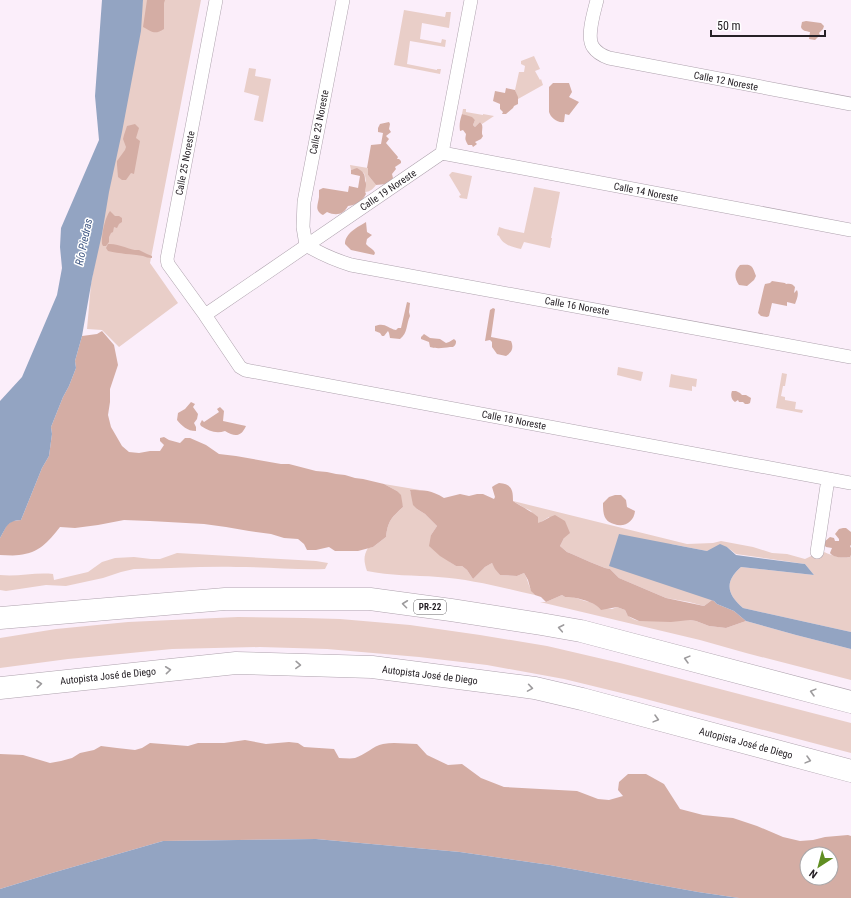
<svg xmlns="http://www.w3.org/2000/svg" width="851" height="898" font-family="'Roboto Condensed',sans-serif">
<rect width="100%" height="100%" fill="#fbeefa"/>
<path fill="#e9cec8" d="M143,0H201L150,263L178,303L119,347L102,330L87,329L91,284Z
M404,10L445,17L446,12H451L449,28L422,23L420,39L441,43L442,39L446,40L445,47L410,41L407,64L437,70V69H441L440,74L394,65Z
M534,56L540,69L535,71L540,80L541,79L543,85L518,99L515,90L519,72H524L525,66L521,64V61Z
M249,68L256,69L255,76L271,79L263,122L254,120L259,96L244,92Z
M463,109H466V112L483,115V114L494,116L482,124L480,122L475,127L473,125L475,120L462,114Z
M350,165L368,168V175L376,185C373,189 370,192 365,192C365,185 367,180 364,173L355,169L351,170Z
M452,172H453L472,176L467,199L460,198L459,196L461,195L449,175Z
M534,187L560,192L551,238H552L550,248L524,242L521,249C512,247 503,245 499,236L497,235L499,227L505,229L524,233Z
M618,367L643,372L641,381L617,375Z
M782,373L787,374L785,386H783L781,396L785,397V400L796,402L795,409L803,410L802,413L776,408Z
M671,374L675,375L697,379L696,387L692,386V391L669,387Z
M384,484L420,490L410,491L417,509L425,514L437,526L431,535L450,562L456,566H462L467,570L473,579L485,567L492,563L500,575L517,576L524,573C529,581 528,588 535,595C503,588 471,579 438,577C414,575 390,576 367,571C364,562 363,556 368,548L373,547L386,537C388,521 391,518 403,507L397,491Z
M513,501L687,544L713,543L721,541L753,547L772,553L787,554L805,559L822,551C831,555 840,559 850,557L851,555V632L743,608C727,594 724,582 741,567L814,575L805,564L736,554L727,547L707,551L671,544L712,600L704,606L689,602L666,598L619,578L610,569L605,568L590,562L572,554L567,552L560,546L564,538L549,517L541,522L538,524L531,511L523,507Z
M177,553L316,561L328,563L325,569C296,570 266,567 236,567C202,566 168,569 134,569L121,572L103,578L66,586L46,585L6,591L0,590V575C18,577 35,572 53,574L54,580L88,572L102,562L115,558L134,557L151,559H160Z
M562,595L565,597L570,596L585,601L590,602L600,607L612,609L617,607L625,610C628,617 632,619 639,621L690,620L696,621L709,626L726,628L746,621L796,635L851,649V680L746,653L700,640L540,602H546Z
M238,617L304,618L340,619L410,625L480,635L547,646L620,663L851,723V753L638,697L564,679L487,665L419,657L327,649L260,647L172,649L68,659L0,668V638L56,629L128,622Z"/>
<path fill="#d4ada4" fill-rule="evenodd" d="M147,0H165L164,3V29C155,35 152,32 143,27Z
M806,21L821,23L824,26L823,29L819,33L820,35L815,40L809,39L810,32C806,31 802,31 801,27L802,22Z
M553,83H569L572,92L569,97L579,102L569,115L565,114L564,122C557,123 551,118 549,112V87Z
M506,88L515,90L518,97V104L514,106L513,108L506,114H502L503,112L500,109V104L493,101L495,91L505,93Z
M462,114L472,117L475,120L473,125L475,127L480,122C485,126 480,132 483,136L481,139L475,142L477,144L473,147L472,145H468C465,139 465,140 466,134L463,130L460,131C459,125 460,120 462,114Z
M389,122L390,124L389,129L391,132L386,136L389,139L386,143L398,157L397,159H399L401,161V163L395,167L396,169L392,174L393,178L391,181L386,184L376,185L368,175V168H367L371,145L381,144L383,133L378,132V128L380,124Z
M135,124L139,128L136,138L140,141L134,174L131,173L126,180H122L118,177L117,165V161L125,150L126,147L123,139L124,135L127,126Z
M357,168C364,172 365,174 365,181C366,182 366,184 366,185C366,189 364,190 366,194C362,202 356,205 348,206C343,215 336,216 327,212L323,215C314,210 318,205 319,197C319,195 319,193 319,190L323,188L348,192L349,186L358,188L360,176L351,174V170Z
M110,211L115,216H119L122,218V222L119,224L117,228L114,227L113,232L111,233L109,237V242L106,246H103L102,244C101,236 105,217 110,211Z
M366,222L367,232L372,235L367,239L366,244C369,248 374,249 375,253L374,255L351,250L345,244C345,233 358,227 366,222Z
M108,244C119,243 131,251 139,250L147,254L152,256V258C148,258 146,257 143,256C131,254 120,254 108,251L106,248Z
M740,265C752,264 752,265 756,276L754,280L747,286L739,285C734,278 734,271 740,265Z
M772,281L785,283L786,284C790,283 793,284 795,287L794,293L797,290C799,294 797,299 795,304L787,302V306L772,303L769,316L767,317L761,316L758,313L764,287L765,284L770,283Z
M407,302L410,303L409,312L410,316C406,324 408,333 400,339L390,338L389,333L388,331L384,336H382L380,333L375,331V326C385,322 387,328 396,330L398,328H401Z
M493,308L495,309L491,337L511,341C514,348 512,352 506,356L497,354L492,347V342L490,340L485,341L490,310Z
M102,331L114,345L118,365L110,389V402L108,415L111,427L122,446L129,452L139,453L150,451H160L164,445L160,441V438L164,437L169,440L180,443L185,438H190L206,445L219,454L236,456L281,464H289L316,471L327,472L336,474L345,475L355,478L363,479L384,484L397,491L401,495L403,507C391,518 388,521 386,537L373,547L358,551H335L329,547L316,550H307L304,544L298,539L284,538L271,534L249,531L226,527L204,524L150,521L124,520L98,525L75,528L60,527C48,542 39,553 19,555C13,556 6,555 0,555V538L7,525L12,521L21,520L42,468L49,456L52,434L51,427L63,397L69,386L76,368L75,361L82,336L97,334Z
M424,334L430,338L440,339L446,343L449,342L454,339L456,341C456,343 456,345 453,347C452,347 451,347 450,347C443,348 437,349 430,347L429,342L421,339V337Z
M732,391H736L740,393L742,395H746L751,398L750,403L748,404H745L743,402H739L738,400L735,402C732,400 730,396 732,391Z
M191,402L195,404L193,407L198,414L197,419L194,423L196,427V431C187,431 182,426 177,420L178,413L185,409Z
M220,407L224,411L223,421L246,426C241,437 235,437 225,431C216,434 209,431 201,426L200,424L202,420L204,422L219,412L217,409Z
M499,483C512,484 513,490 513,501C522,507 531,511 538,517V523C544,521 549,517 555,515L565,521L570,533L564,538L560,546L567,552L572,554L590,562L605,568L610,569L619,578L666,598L704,606L712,600L714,601L717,604L734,611L746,621L726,628L709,626L696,621L690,620L671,622L639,621L628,616L625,610L617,607L601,610C597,602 573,596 565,597L562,595L546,602L541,597L535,595L531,591L528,580L524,573L517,576L500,575L495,569L492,563L485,567L473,579L467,570L462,566H456L440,556L429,546L431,535L437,526L425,514L417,509L413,505L410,490C425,490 431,490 444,498L460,494L469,496L477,494H483L494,499L495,497L492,487L495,485Z
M615,495H621L626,500L627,507L635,511C634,522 624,528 614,524C611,523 608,522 606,519C603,515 603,508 603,503L609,497Z
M843,528H846L851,532V545L850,546L851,548V555L850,557C843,558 834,558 830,553L832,548L826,547L824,545V542L830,537L834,538L835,541H839V539L835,534L839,529Z
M245,740L266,744L289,742L298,743L304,747L334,749L339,758C344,758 350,759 355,758C365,755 373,746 383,744C394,742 406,744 417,744L427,755L448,765L462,764L481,778L504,787L577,791L598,799L609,800L623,796L618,790L619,782L628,774H646L664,784L680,809L703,815L733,818L757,826L783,837L800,841L813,840L825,837L848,835L851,836V898H739L698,892L550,865L460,852L316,839L163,841L52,873L0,889V754L23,755L50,763L61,761L72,758L80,753L94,750L101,746L117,748L135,750L142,748L150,743L188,746L198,743H224ZM807,854H831V878H807Z"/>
<path fill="#93a4c2" d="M102,0H143L141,31L122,132L109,192L102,234L92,279L82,336L75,361L76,368L69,386L63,397L51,427L52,434L49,456L42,468L21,520C6,521 7,527 0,538V401L22,377L57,295L62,268L60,247L61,228L99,140L95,96Z
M619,534L707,551L720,544L727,547L736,555L805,564L814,575L741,567C724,582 727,594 743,608L851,632V649L796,635L746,621L734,611L717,604L714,601L609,566Z
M316,839L460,852L550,865L698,892L739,898H0V889L52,873L163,841Z"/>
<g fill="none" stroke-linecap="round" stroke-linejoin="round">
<g stroke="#aea2ad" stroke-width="14">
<path id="minor" d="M216,0L167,259L168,264L205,315L240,367L245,370L851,483
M343,0L304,202L303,227L306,245C321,254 335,260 351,265L851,357
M597,0C594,12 586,37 593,47C597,53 603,56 609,58L851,104
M442,153L851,230
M205,315L442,153L471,0
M817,552L828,479"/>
</g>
<g stroke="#aea2ad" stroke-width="23">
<path id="motorway" d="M0,618L225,599H370L451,610L541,624L581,631L851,702
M0,688L236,663L372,667L535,688L582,699L851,771"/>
</g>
<use href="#minor" stroke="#fff" stroke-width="13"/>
<use href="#motorway" stroke="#fff" stroke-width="22"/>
</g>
<defs><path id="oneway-chevron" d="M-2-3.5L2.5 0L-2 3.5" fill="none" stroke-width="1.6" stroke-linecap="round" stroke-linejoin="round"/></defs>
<g stroke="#9d9b9d">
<use href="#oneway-chevron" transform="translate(405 604) rotate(-173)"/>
<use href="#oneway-chevron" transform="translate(561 628) rotate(-169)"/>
<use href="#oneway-chevron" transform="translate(687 659) rotate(-165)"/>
<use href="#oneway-chevron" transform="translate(298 665) rotate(2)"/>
<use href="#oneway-chevron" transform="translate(168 670) rotate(-6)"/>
<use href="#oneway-chevron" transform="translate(39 684) rotate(-6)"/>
<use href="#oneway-chevron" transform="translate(530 688) rotate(9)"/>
<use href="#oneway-chevron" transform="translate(813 692) rotate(-165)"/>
<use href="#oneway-chevron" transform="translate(656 719) rotate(15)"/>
<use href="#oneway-chevron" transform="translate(808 760) rotate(15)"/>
</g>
<g text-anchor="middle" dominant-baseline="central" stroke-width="3" stroke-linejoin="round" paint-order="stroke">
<rect fill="#fff" stroke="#676467" stroke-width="1" x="414" y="600" width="32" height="14" rx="3"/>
<g font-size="9" font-weight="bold" fill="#262126">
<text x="430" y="607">PR-22</text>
</g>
<g font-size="10" fill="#262126" stroke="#fff">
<text transform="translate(726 81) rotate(11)">Calle 12 Noreste</text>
<text transform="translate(319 122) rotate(-79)">Calle 23 Noreste</text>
<text transform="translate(185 163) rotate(-79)">Calle 25 Noreste</text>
<text transform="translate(388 190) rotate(-34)">Calle 19 Noreste</text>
<text transform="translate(646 192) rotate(11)">Calle 14 Noreste</text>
<text transform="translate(577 306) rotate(10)">Calle 16 Noreste</text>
<text transform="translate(514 420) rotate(11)">Calle 18 Noreste</text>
<text transform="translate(430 675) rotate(7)">Autopista José de Diego</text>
<text transform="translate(108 676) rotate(-6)">Autopista José de Diego</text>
<text transform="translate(746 743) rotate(15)">Autopista José de Diego</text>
</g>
<g font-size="11" font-style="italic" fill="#3f5783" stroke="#fff">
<text transform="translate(84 242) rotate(-78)">Río Piedras</text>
</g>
</g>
<g transform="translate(819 866) rotate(216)"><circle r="19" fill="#ffffff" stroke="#a8a6a8"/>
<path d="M0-3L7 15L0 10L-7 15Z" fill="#608e22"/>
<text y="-6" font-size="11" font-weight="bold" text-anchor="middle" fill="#262126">N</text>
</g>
<path d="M711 30v6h114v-6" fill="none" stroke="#262126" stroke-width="2"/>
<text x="717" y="30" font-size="12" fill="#262126" stroke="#ffffff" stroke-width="3" paint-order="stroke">50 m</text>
</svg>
